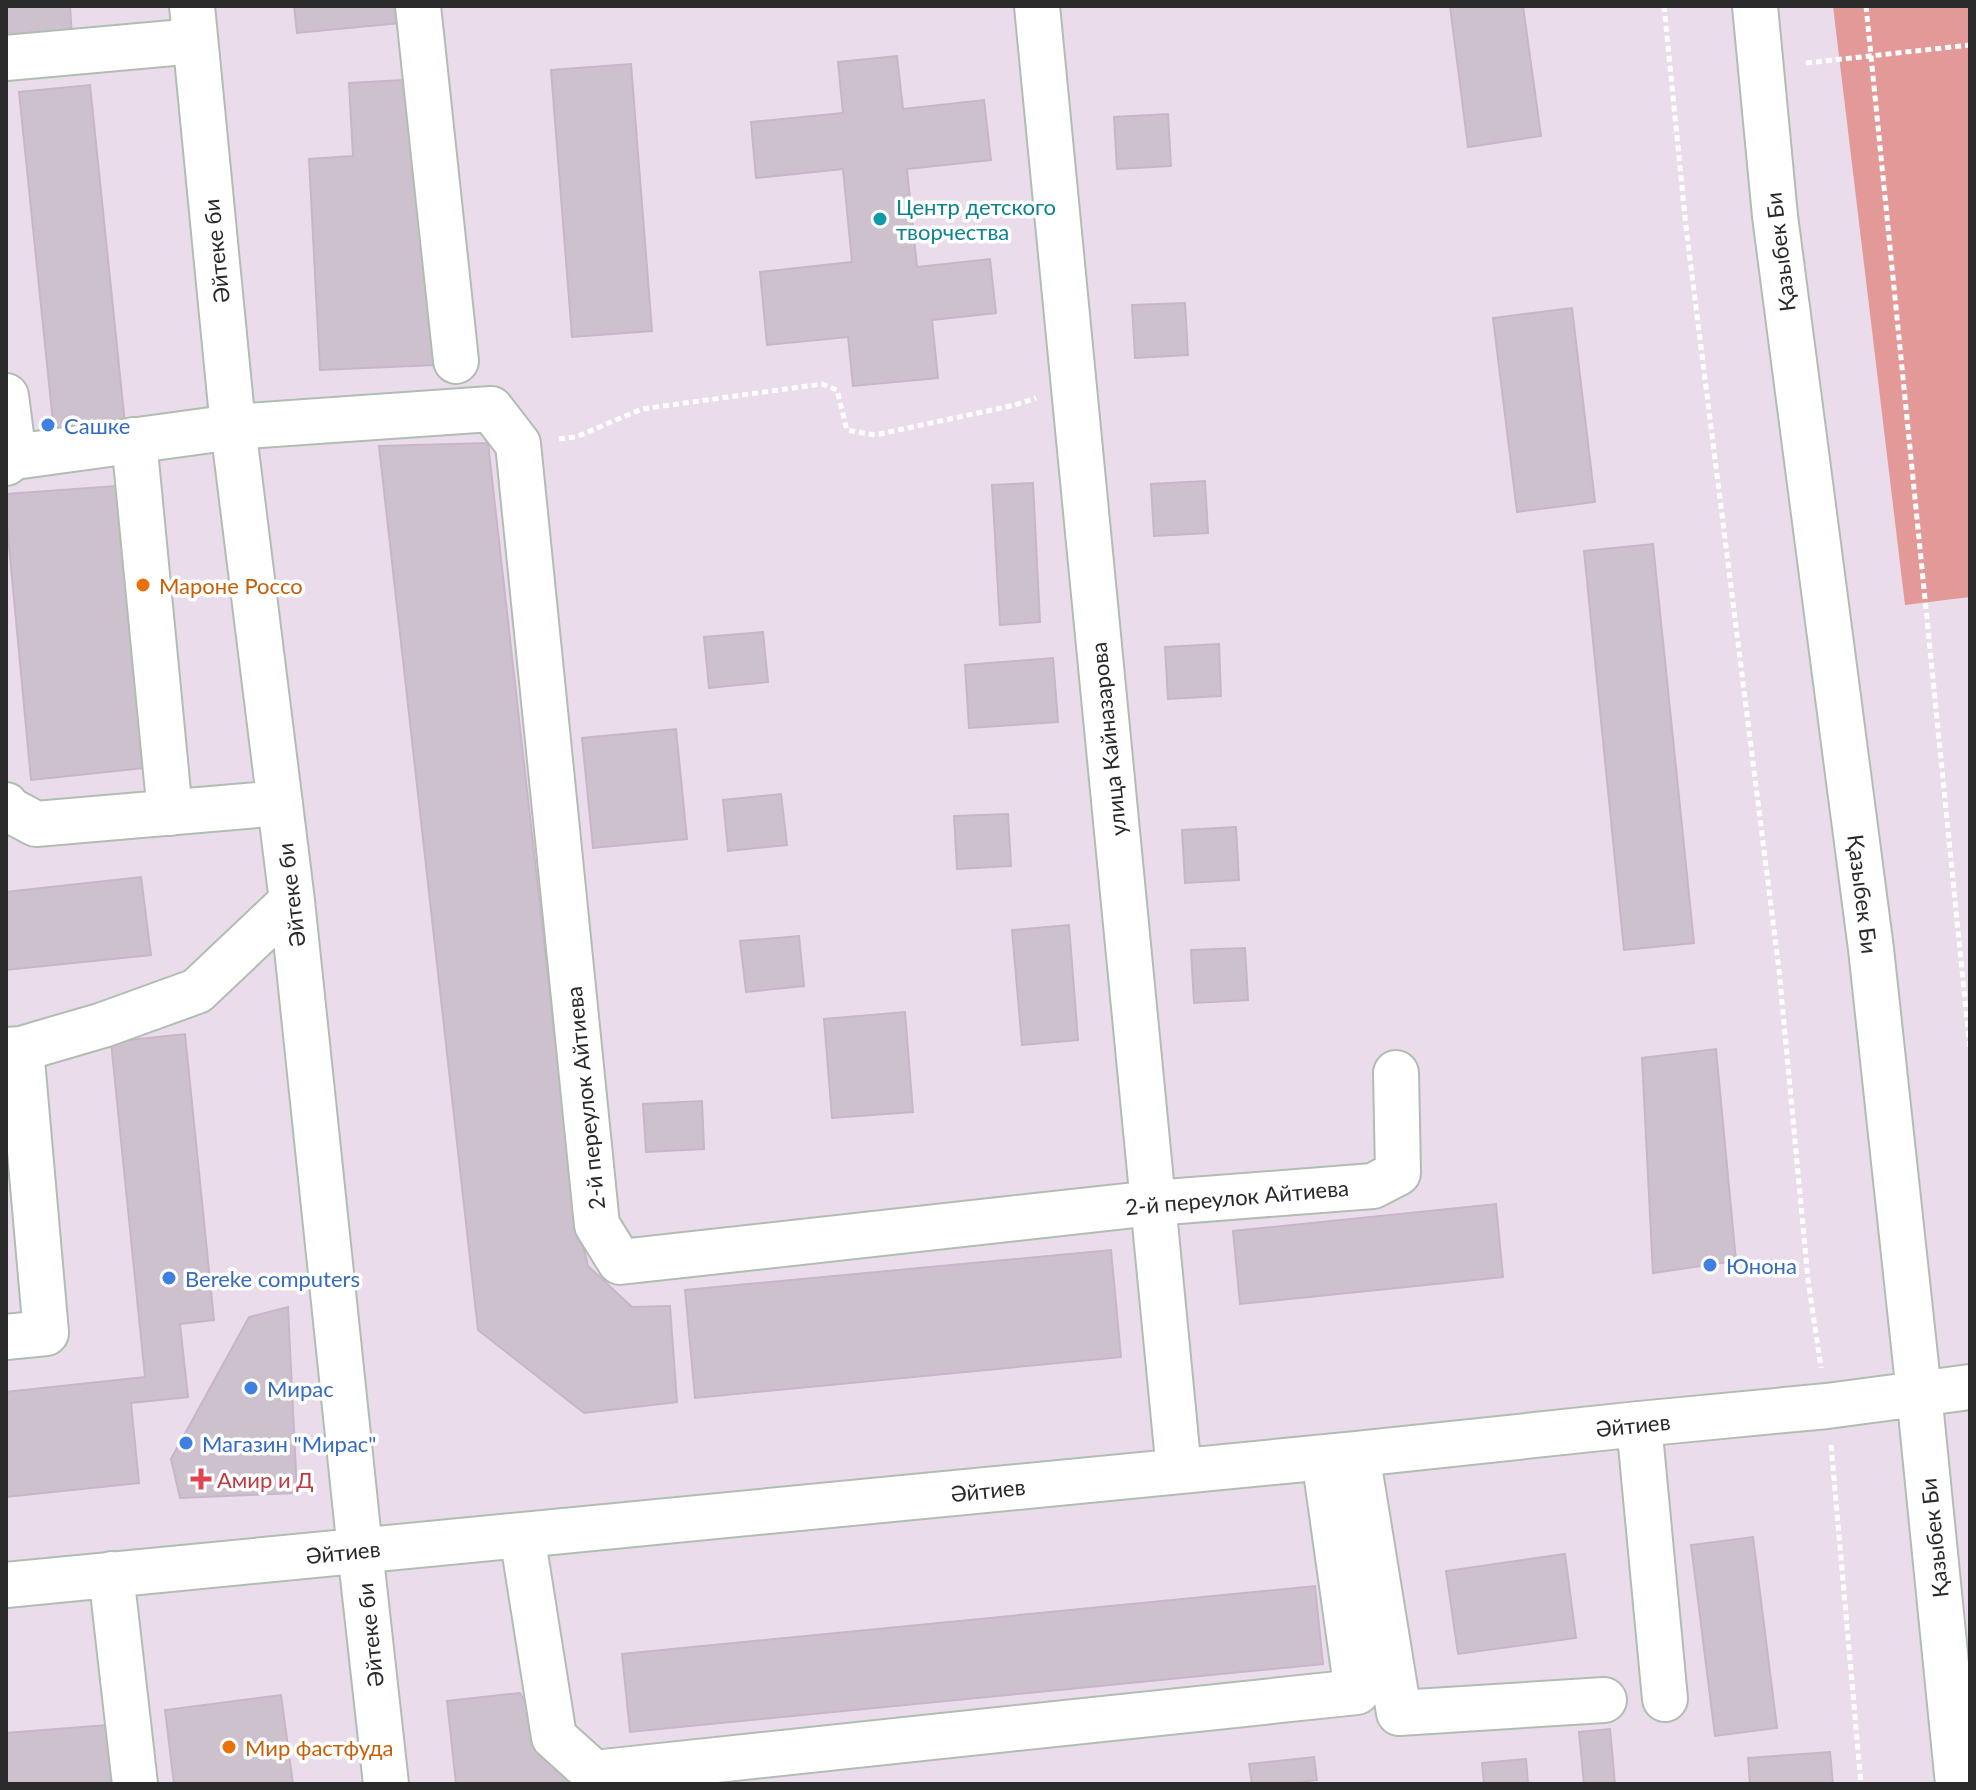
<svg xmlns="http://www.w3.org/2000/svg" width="1976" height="1790" font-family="Lato,sans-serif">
<rect width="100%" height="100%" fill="#ebdcec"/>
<path fill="#e39998" d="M1833,6H1970V597L1905,605Z"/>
<path fill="#cec1ce" stroke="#c8b6c8" stroke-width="2" d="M6,6H70L72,37L6,43Z
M294,6H409L410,22L297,33Z
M1450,6H1523L1541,136L1468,147Z
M897,56L903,109L984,100L991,160L907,169L917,267L990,259L996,313L932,320L938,378L853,386L848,337L767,345L760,272L852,262L843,169L756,178L751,122L843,113L838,62Z
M631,64L652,331L572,337L551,70Z
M422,79L436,365L320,370L309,159L353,156L349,83Z
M90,85L125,424L54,432L19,92Z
M1168,114L1171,166L1117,169L1114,117Z
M1185,303L1188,355L1135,358L1132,305Z
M1572,308L1595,502L1517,512L1493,318Z
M488,443L574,1208L588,1266L632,1307L670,1306L677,1402L584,1413L478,1330L379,446Z
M1205,481L1208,533L1154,536L1151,484Z
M1033,483L1040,622L1000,625L992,485Z
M116,486L144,768L31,780L6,514V494Z
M1653,544L1694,943L1624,950L1584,551Z
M763,632L768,682L709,688L704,637Z
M1219,644L1221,696L1168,699L1165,647Z
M1053,658L1058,722L969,728L965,665Z
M676,729L687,839L593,848L582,738Z
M781,794L787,845L728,851L723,800Z
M1008,814L1011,866L957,869L954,816Z
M1236,827L1239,880L1185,883L1182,830Z
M141,877L151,955L6,970V892Z
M1069,925L1078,1040L1022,1045L1012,930Z
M799,936L804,986L746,992L740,941Z
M1245,948L1248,1000L1194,1003L1191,950Z
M905,1012L913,1112L832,1118L824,1019Z
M185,1034L214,1320L180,1324L188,1397L131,1403L139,1483L6,1497V1392L145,1377L111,1042Z
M1716,1049L1736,1261L1653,1273L1642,1058Z
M702,1101L704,1149L646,1152L643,1104Z
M1496,1204L1503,1277L1240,1304L1233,1231Z
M1111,1250L1121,1357L695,1398L685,1290Z
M288,1307L297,1493L180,1498L171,1459L249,1317Z
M1753,1537L1777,1728L1715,1736L1691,1545Z
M1565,1554L1576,1638L1458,1654L1446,1571Z
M1315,1586L1323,1664L630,1732L622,1654Z
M520,1693L572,1784H456L447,1701Z
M281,1695L293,1784H174L165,1710Z
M107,1725L111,1784H6V1733Z
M1610,1729L1615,1784H1584L1579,1732Z
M1830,1752L1833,1784H1750L1748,1758Z
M1314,1757L1317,1780L1285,1784H1252L1249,1764Z
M1526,1759L1528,1784H1484L1482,1763Z"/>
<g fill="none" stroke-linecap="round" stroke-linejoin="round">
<g stroke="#b0beb2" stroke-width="48">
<path id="minor" d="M192,6L233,427L292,901L360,1550L386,1784
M418,6L456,361
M1037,6L1179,1471
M1755,6L1775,216L1871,949L1919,1393L1958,1784
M6,58L195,41
M6,396L14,457
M134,440L170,813
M6,463L14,457L233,427L491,409L518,444L597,1225L620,1262L1153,1203L1373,1186L1398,1173L1396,1073
M6,805V808L36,824L280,803
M6,1050L21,1049L103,1025L197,991L292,901
M6,1337L46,1333L21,1049
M1639,1424L1665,1699
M1357,1454L1399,1713L1604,1700
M522,1535L554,1737L594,1773L1357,1692L1324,1457
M111,1574L135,1784
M6,1585L1357,1454L1639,1424L1827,1406L1970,1387"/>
</g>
<path stroke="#fff" stroke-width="5" stroke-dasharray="6 4" stroke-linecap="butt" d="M1664,6L1686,227L1779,970L1808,1280L1821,1368
M1866,6L1970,1051
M1806,63L1970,45
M559,439L576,437L642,409L822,384L837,390L847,430L875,435L1015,405L1036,398
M1831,1445L1861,1784"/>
<use href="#minor" stroke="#fff" stroke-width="44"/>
</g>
<circle fill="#0f9aa8" stroke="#fff" stroke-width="3" cx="880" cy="219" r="8"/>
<g fill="#3f7fe0" stroke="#fff" stroke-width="3">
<circle cx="48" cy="425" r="8"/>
<circle cx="1710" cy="1265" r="8"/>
<circle cx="169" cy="1278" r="8"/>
<circle cx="251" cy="1388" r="8"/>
<circle cx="186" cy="1443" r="8"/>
</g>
<g fill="#e8710a" stroke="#fff" stroke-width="3">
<circle cx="143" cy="585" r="8"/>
<circle cx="229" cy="1747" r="8"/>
</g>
<path fill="#e0444e" stroke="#fff" stroke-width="3" d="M197 1467h8v8h8v8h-8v8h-8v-8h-8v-8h8z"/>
<g text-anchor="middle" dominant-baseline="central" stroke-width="7" stroke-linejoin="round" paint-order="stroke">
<g font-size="22" fill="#0d838f" stroke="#fff" text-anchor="start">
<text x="896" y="206">Центр детского<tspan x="896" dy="25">творчества</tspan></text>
</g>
<g font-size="22" fill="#2a2a2a" stroke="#fff">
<text transform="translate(216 251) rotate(-96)">Әйтеке би</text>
<text transform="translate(1780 252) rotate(-97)">Қазыбек Би</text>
<text transform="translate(1108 739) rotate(-96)">улица Кайназарова</text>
<text transform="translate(1863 894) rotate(83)">Қазыбек Би</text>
<text transform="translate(291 895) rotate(-97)">Әйтеке би</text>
<text transform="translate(585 1098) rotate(-96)">2-й переулок Айтиева</text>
<text transform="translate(1237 1197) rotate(-5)">2-й переулок Айтиева</text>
<text transform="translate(1633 1425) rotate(-6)">Әйтиев</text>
<text transform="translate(988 1490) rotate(-6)">Әйтиев</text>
<text transform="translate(1934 1538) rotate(-96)">Қазыбек Би</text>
<text transform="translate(343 1552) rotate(-6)">Әйтиев</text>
<text transform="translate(370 1635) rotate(-96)">Әйтеке би</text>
</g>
<g font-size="22" fill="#366cbe" stroke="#fff" text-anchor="start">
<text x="64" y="425">Сашке</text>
<text x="1726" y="1265">Юнона</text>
<text x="185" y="1278">Bereke computers</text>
<text x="267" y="1388">Мирас</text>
<text x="202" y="1443">Магазин "Мирас"</text>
</g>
<g font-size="22" fill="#c56008" stroke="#fff" text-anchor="start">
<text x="159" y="585">Мароне Россо</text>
<text x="245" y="1747">Мир фастфуда</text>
</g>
<g font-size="22" fill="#be3a42" stroke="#fff" text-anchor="start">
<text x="217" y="1479">Амир и Д</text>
</g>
</g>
<rect width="1976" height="1790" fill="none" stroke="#2a2a2a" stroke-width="16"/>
</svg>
